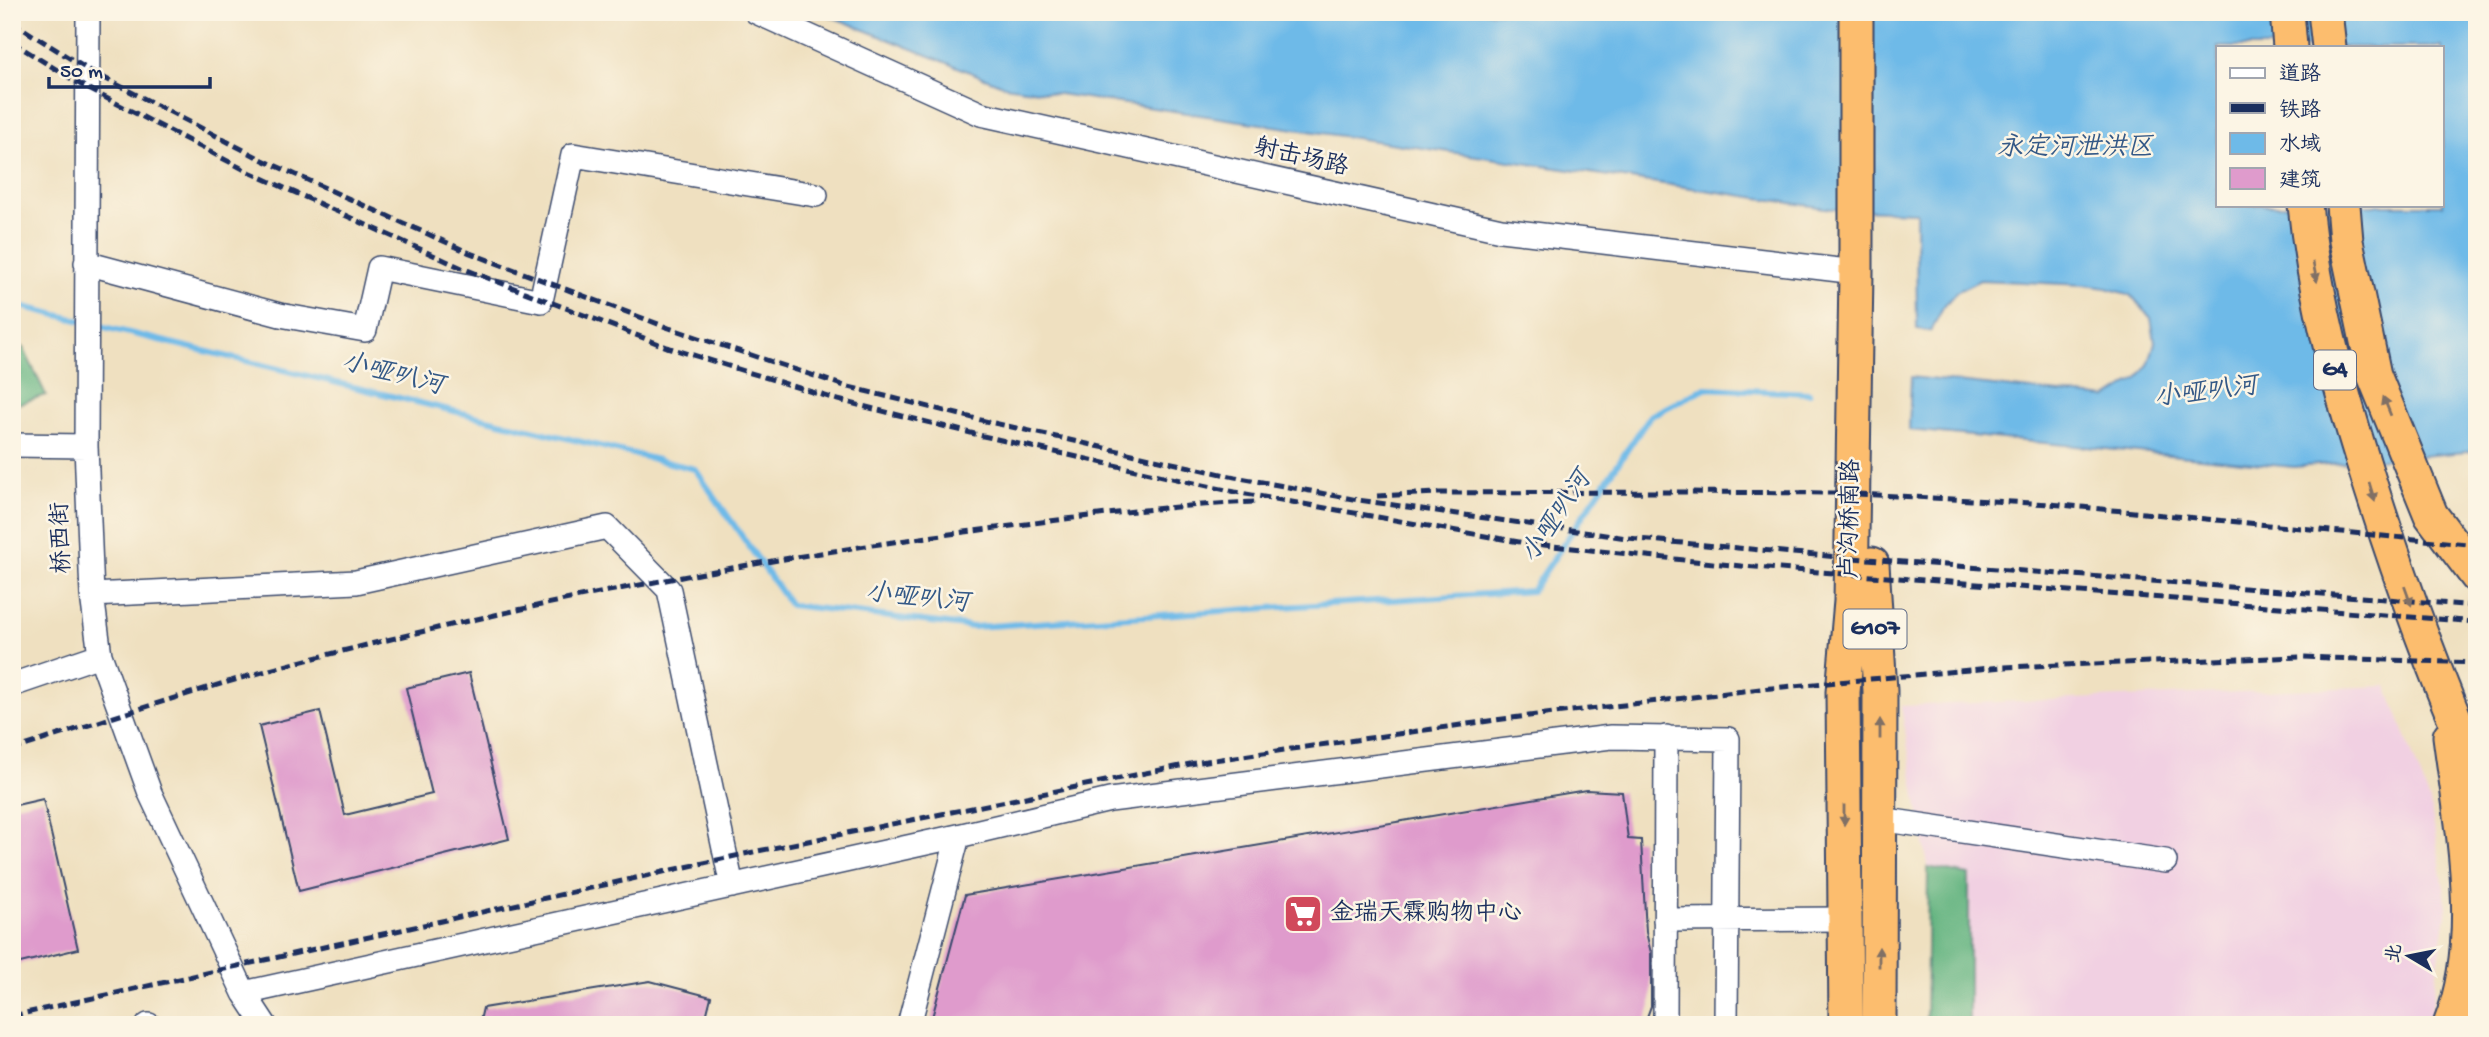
<svg xmlns="http://www.w3.org/2000/svg" width="2489" height="1037" font-family="'Gochi Hand','LXGW WenKai TC',sans-serif">
<rect width="100%" height="100%" fill="#fcf5e5"/>
<filter id="ink" filterUnits="userSpaceOnUse"><feTurbulence type="fractalNoise" baseFrequency=".0143" numOctaves="2"/><feDisplacementMap in="SourceGraphic" scale="14" xChannelSelector="R" yChannelSelector="G"/><feConvolveMatrix kernelMatrix="1 2 1 2 8 2 1 2 1" color-interpolation-filters="sRGB"/></filter>
<filter id="wash" filterUnits="userSpaceOnUse"><feTurbulence type="fractalNoise" baseFrequency=".00686" numOctaves="4" result="noise"/><feDisplacementMap in="SourceGraphic" scale="28" xChannelSelector="R" yChannelSelector="G"/><feGaussianBlur stdDeviation="1.57" result="paint"/><feColorMatrix in="noise" values="0 0 0 0 0 0 0 0 0 0 0 0 0 0 0 0 0 1.4 0 .05"/><feComposite in="paint" operator="in"/></filter>
<g filter="url(#wash)">
<rect width="100%" height="100%" fill="#efe0c0"/>
<path fill="#f1d0e2" d="M2387,686L2430,802L2447,907L2430,1019L2427,1025H1969V875L1928,867L1901,706Z"/>
<path fill="#63b480" stroke="#3f726f" stroke-width="2" d="M12,343L23,347L46,395L12,406Z
M1928,867L1969,875V1025H1926Z"/>
<path fill="#6ebae8" stroke="#4474a3" stroke-width="2" fill-rule="evenodd" d="M820,12H2477V451L2294,467L1909,430L1911,377L2107,398L2138,378L2149,363L2155,342L2151,318L2131,295L2106,288L2084,285L1980,280L1956,292L1943,307L1931,331L1917,329L1916,212L1832,209L1005,86ZM2218,47H2442V205H2218Z"/>
<g fill="none" stroke-linecap="round" stroke-linejoin="round">
<path stroke="#6ebae8" stroke-width="6" d="M12,304L82,321
M92,324L695,469L790,605L973,627L1532,591L1650,416L1705,388L1809,393"/>
</g>
<g id="blocks">
<path fill="#df9bcc" d="M469,673L509,839L299,891L259,726L320,711L345,815L432,794L406,688Z
M1586,790L1622,792L1628,839L1641,840L1646,932L1651,953V1006L1644,1025H930L965,895Z
M43,799L78,949L12,965V806Z
M650,981L711,997L704,1025H479L483,1008Z"/>
</g>
</g>
<g filter="url(#ink)">
<use href="#blocks" fill-opacity="0" stroke="#3b4a6d" stroke-width="2"/>
<g fill="none" stroke-linecap="round" stroke-linejoin="round">
<g stroke="#3b4a6d" stroke-width="26">
<path id="minor" d="M88,12L86,446L92,595L100,655L150,793L244,993L265,1025
M756,12L981,114L1501,230L1856,272
M86,263L280,315L365,330L379,268L541,301L573,155L816,195
M12,445L86,446
M92,595L356,582L607,527L669,590L732,886
M12,685L100,655
M1880,819L2165,861
M1665,920L1845,919
M244,993L958,836L1110,800L1611,737L1728,739L1726,1025
M148,1025H149
M909,1025L958,836
M1665,1025L1666,737"/>
</g>
<g stroke="#3b4a6d" stroke-width="37">
<path id="highway" d="M2287,12L2290,47
M2325,12L2329,47
M2305,205C2314,295 2338,382 2365,468C2397,571 2434,673 2477,772
M2343,205L2346,241L2374,375L2431,515L2477,576
M1872,564L1880,691L1879,1025
M2450,736C2462,828 2485,937 2450,1025
M1846,1025L1843,692L1851,601L1856,272V12"/>
</g>
<use href="#minor" stroke="#fff" stroke-width="23"/>
<use href="#highway" stroke="#fcbd6e" stroke-width="33"/>
<path stroke="#1b2f5e" stroke-width="5" stroke-dasharray="10 5" stroke-linecap="butt" d="M12,22L87,69L263,160L470,253L669,328L845,386L985,421L1235,477L1358,500L1627,538L1827,556L2477,606
M12,42L83,86L247,171L462,268L667,347L838,400L983,436L1235,492L1525,543L1741,566L2477,622
M1377,496L1437,493L1672,492L1837,493L2050,504L2477,545
M12,750C111,718 210,685 311,659C521,605 735,563 950,534C1051,521 1153,506 1255,502
M12,1016L758,851L1200,762L1503,719L1761,689L2002,667L2301,657L2477,663"/>
</g>
<defs><path id="oneway-solid" d="M-6-.8H1V-3.2L6.5 0L1 3.2V.8H-6Z" transform="scale(1.75)"/></defs>
<g fill="#806f65">
<use href="#oneway-solid" transform="translate(2315 272) rotate(78)"/>
<use href="#oneway-solid" transform="translate(2387 406) rotate(-112)"/>
<use href="#oneway-solid" transform="translate(2372 492) rotate(73)"/>
<use href="#oneway-solid" transform="translate(2408 596) rotate(70)"/>
<use href="#oneway-solid" transform="translate(1880 729) rotate(-90)"/>
<use href="#oneway-solid" transform="translate(1844 815) rotate(90)"/>
<use href="#oneway-solid" transform="translate(1879 957) rotate(-90)"/>
</g>
</g>
<defs>
<g id="supermarket-square" transform="scale(2.0125)"><rect x="-9" y="-9" width="18" height="18" rx="4" fill="#d1495b" stroke="#fcf5e5"/><path d="M-6-5.5h2.5l.6 2H6L4.5 2H-2.5L-4.4-4H-6ZM-1.5 3.2a1.3 1.3 0 1 0 .1 0ZM3 3.2a1.3 1.3 0 1 0 .1 0Z" fill="#fff"/></g>
</defs>
<g fill-rule="evenodd">
<use href="#supermarket-square" x="1303" y="914"/>
</g>
<g text-anchor="middle" dominant-baseline="central" stroke-width="5" stroke-linejoin="round" paint-order="stroke">
<g fill="#fcf5e5" stroke="#5e6a86" stroke-width="2">
<rect x="2314" y="350.5" width="42" height="39" rx="5"/>
<rect x="1843.5" y="609.5" width="63" height="39" rx="5"/>
</g>
<g font-size="23" font-weight="bold" fill="#1b2f5e">
<text x="2335" y="370">G4</text>
<text x="1875" y="629">G107</text>
</g>
<g font-size="24" fill="#1b2f5e" stroke="#fcf5e5">
<text transform="translate(1301 159) rotate(13)">射击场路</text>
<text transform="translate(1852 519) rotate(-89)">卢沟桥南路</text>
<text transform="translate(63 538) rotate(-92)">桥西街</text>
</g>
<g font-size="24" fill="#1b2f5e" stroke="#fcf5e5" text-anchor="start">
<text x="1330" y="914">金瑞天霖购物中心</text>
</g>
<g font-size="26" font-style="italic" fill="#345987" stroke="#fcf5e5">
<text x="2075" y="149">永定河泄洪区</text>
<text transform="translate(392 376) rotate(14)">小哑叭河</text>
<text transform="translate(2206 394) rotate(-7)">小哑叭河</text>
<text transform="translate(1558 518) rotate(-56)">小哑叭河</text>
<text transform="translate(917 600) rotate(6)">小哑叭河</text>
</g>
</g>
<rect width="2489" height="1037" fill="none" stroke="#fcf5e5" stroke-width="42"/>
<rect x="2216" y="46" width="228" height="161" fill="#fcf5e5" stroke="#a2a6af" stroke-width="2"/>
<rect x="2230" y="68" width="35" height="10" fill="#ffffff" stroke="#a2a6af" stroke-width="2"/>
<text x="2279" y="80" font-size="21" fill="#1b2f5e">道路</text>
<rect x="2230" y="103" width="35" height="10" fill="#1b2f5e" stroke="#a2a6af" stroke-width="2"/>
<text x="2279" y="116" font-size="21" fill="#1b2f5e">铁路</text>
<rect x="2230" y="133" width="35" height="21" fill="#6ebae8" stroke="#a2a6af" stroke-width="2"/>
<text x="2279" y="150" font-size="21" fill="#1b2f5e">水域</text>
<rect x="2230" y="168" width="35" height="21" fill="#df9bcc" stroke="#a2a6af" stroke-width="2"/>
<text x="2279" y="186" font-size="21" fill="#1b2f5e">建筑</text>
<g transform="translate(2409 956) rotate(280)" stroke="#fcf5e5" stroke-width="5" paint-order="stroke">
<path d="M0-5L12 26L0 18L-12 26Z" fill="#1b2f5e"/>
<text y="-10" font-size="19" font-weight="bold" text-anchor="middle" fill="#1b2f5e">北</text>
</g>
<path d="M49 77v10h161v-10" fill="none" stroke="#1b2f5e" stroke-width="3.5"/>
<text x="60" y="77" font-size="21" fill="#1b2f5e" stroke="#fcf5e5" stroke-width="5" paint-order="stroke">50 m</text>
</svg>
